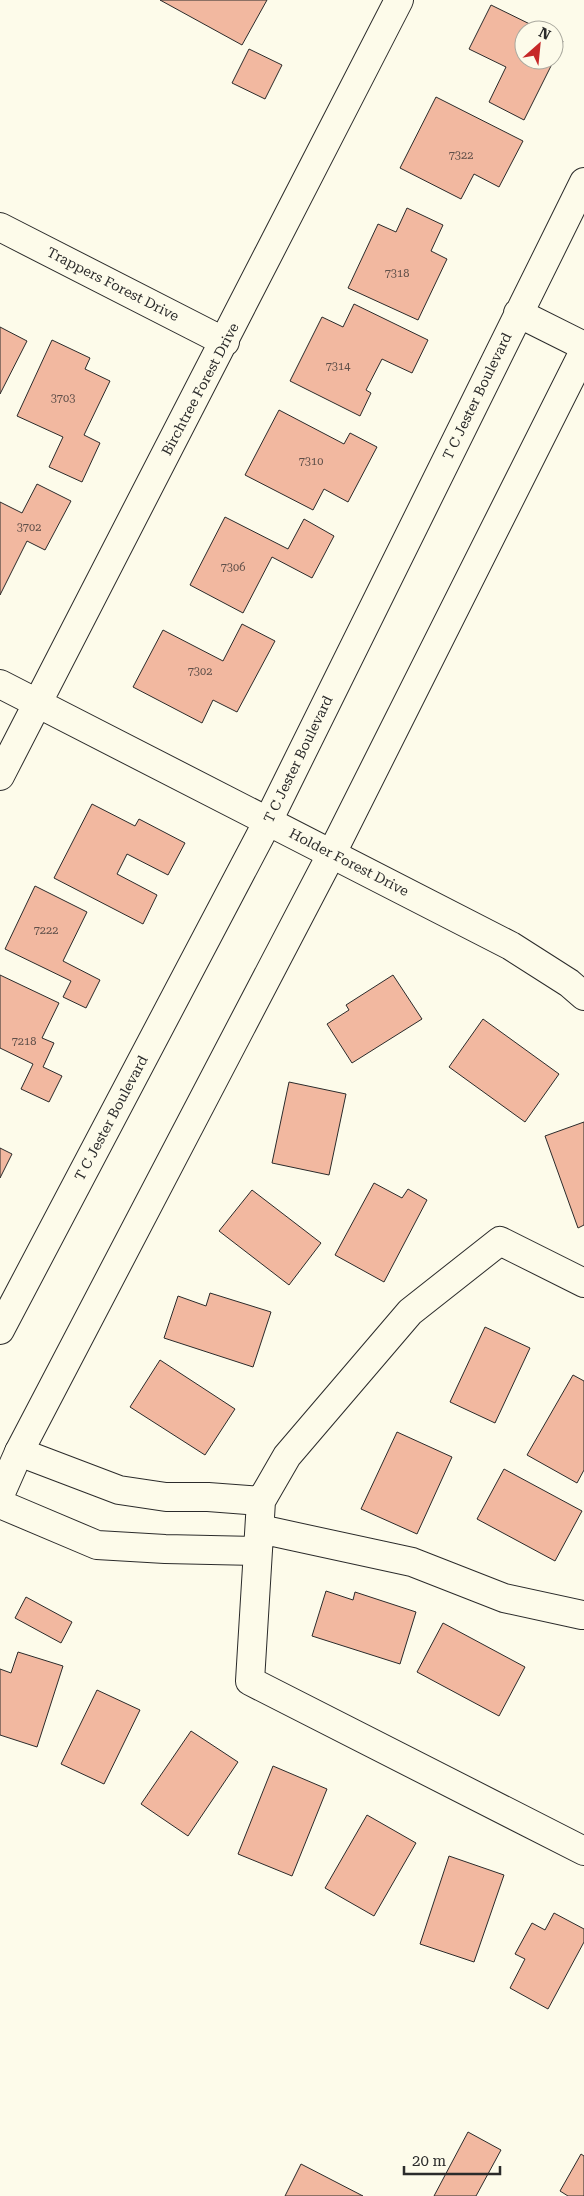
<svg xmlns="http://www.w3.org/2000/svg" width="584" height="2196" font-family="'Roboto Serif',serif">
<rect width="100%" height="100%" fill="#fdfbea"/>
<path fill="#f2b8a0" stroke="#2b2b2b" d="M160,0H267L242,45Z
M491,5L542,30H524V60H554L524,120L489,102L506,67L469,49Z
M554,36L563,41L554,60Z
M249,49L282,65L265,99L232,83Z
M436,97L523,141L499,187L474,174L461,199L400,168Z
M407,208L443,225L431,251L447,259L418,320L348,288L378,224L396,232Z
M354,304L428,340L412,373L382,359L366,390L371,393L360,416L290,381L322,317L343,327Z
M0,327L27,341L0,394Z
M52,340L90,358L85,369L110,381L84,435L100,443L82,482L49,467L63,437L17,416Z
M279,410L344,444L350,433L377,447L348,502L324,489L313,510L245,475Z
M37,484L71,501L45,550L27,541L0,595V502L22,513Z
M225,517L288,549L304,519L334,536L312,578L272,557L243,613L190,585Z
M242,624L275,641L237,712L213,700L202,723L133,687L163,630L223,661Z
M92,804L135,826L139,819L185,843L168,875L127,854L117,874L157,895L143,924L54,878Z
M35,886L87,912L63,961L100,980L86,1008L63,997L71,981L5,949Z
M0,975L59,1003L42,1038L54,1043L43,1067L62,1076L49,1102L21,1089L33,1064L0,1048Z
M393,975L422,1019L352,1063L327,1024L349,1010L346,1005Z
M483,1019L559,1074L525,1122L449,1067Z
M289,1082L346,1094L329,1175L272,1163Z
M584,1122V1225L578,1228L545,1136Z
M0,1148L12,1154L0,1178Z
M374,1183L402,1198L408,1189L427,1200L384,1282L335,1255Z
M252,1190L321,1243L289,1285L219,1231Z
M210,1293L271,1312L253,1367L164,1338L178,1296L206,1306Z
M485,1327L530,1348L495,1423L450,1402Z
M160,1360L235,1409L205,1455L130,1407Z
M573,1375L584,1381V1470L577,1483L527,1455Z
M397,1432L452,1457L417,1534L361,1509Z
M504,1469L582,1511L555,1561L477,1519Z
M326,1591L353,1600L355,1592L416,1612L400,1664L312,1636Z
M26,1597L72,1622L61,1643L15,1618Z
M443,1623L525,1667L499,1716L417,1672Z
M18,1652L63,1666L37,1747L0,1735V1669L11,1673Z
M97,1690L140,1710L104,1784L61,1764Z
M191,1731L238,1762L188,1836L141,1804Z
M273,1766L327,1789L292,1876L238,1854Z
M367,1815L416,1843L374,1916L325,1888Z
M449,1856L504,1875L474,1962L420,1944Z
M554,1913L584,1929V1942L548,2009L510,1988L525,1959L515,1954L532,1923L545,1930Z
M468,2132L501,2150L476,2196H434Z
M581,2154L584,2156V2196H568L560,2191Z
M301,2164L363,2196H285Z"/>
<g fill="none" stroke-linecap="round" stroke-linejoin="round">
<g stroke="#2b2b2b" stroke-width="30">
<path id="minor" d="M0,227L225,342
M0,684L511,946L569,983L584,996
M0,776L399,0
M584,1283L500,1241L410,1312L287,1456L261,1501L250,1681L584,1851
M19,1452L119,1490L166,1497H208L261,1501
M0,1504L97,1545L165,1549L258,1551
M260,1529L412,1562L504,1598L582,1615"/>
</g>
<g stroke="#2b2b2b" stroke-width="30">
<path id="major" d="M518,313L584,346
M0,1330L268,821L584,182
M0,1495L19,1452L332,853L584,351"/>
</g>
<use href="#minor" stroke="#fdfbea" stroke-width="28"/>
<use href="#major" stroke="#fdfbea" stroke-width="28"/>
</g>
<g text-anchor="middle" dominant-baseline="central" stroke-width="4" stroke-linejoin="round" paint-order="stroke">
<g font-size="11" fill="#5d4e48">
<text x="461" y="155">7322</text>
<text x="397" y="273">7318</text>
<text x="338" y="366">7314</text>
<text x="63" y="398">3703</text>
<text x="311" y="461">7310</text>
<text x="29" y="527">3702</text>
<text x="233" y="567">7306</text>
<text x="200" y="671">7302</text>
<text x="46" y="930">7222</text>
<text x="24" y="1041">7218</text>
</g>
<g font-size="14" fill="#2b2b2b" stroke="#fdfbea">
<text transform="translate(113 284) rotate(27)">Trappers Forest Drive</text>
<text transform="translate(200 389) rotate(-62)">Birchtree Forest Drive</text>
<text transform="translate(477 396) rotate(-64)">T C Jester Boulevard</text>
<text transform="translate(298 759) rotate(-64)">T C Jester Boulevard</text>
<text transform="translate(349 862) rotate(27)">Holder Forest Drive</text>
<text transform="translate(111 1118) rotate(-62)">T C Jester Boulevard</text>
</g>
</g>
<g transform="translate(539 45) rotate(27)"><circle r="24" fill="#fdfbea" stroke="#a9a89e"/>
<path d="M0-4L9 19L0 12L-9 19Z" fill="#c62828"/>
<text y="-8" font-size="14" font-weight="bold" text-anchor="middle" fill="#2b2b2b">N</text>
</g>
<path d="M404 2166v8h96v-8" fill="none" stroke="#2b2b2b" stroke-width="2.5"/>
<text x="412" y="2166" font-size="15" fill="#2b2b2b" stroke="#fdfbea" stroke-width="4" paint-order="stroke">20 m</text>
</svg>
